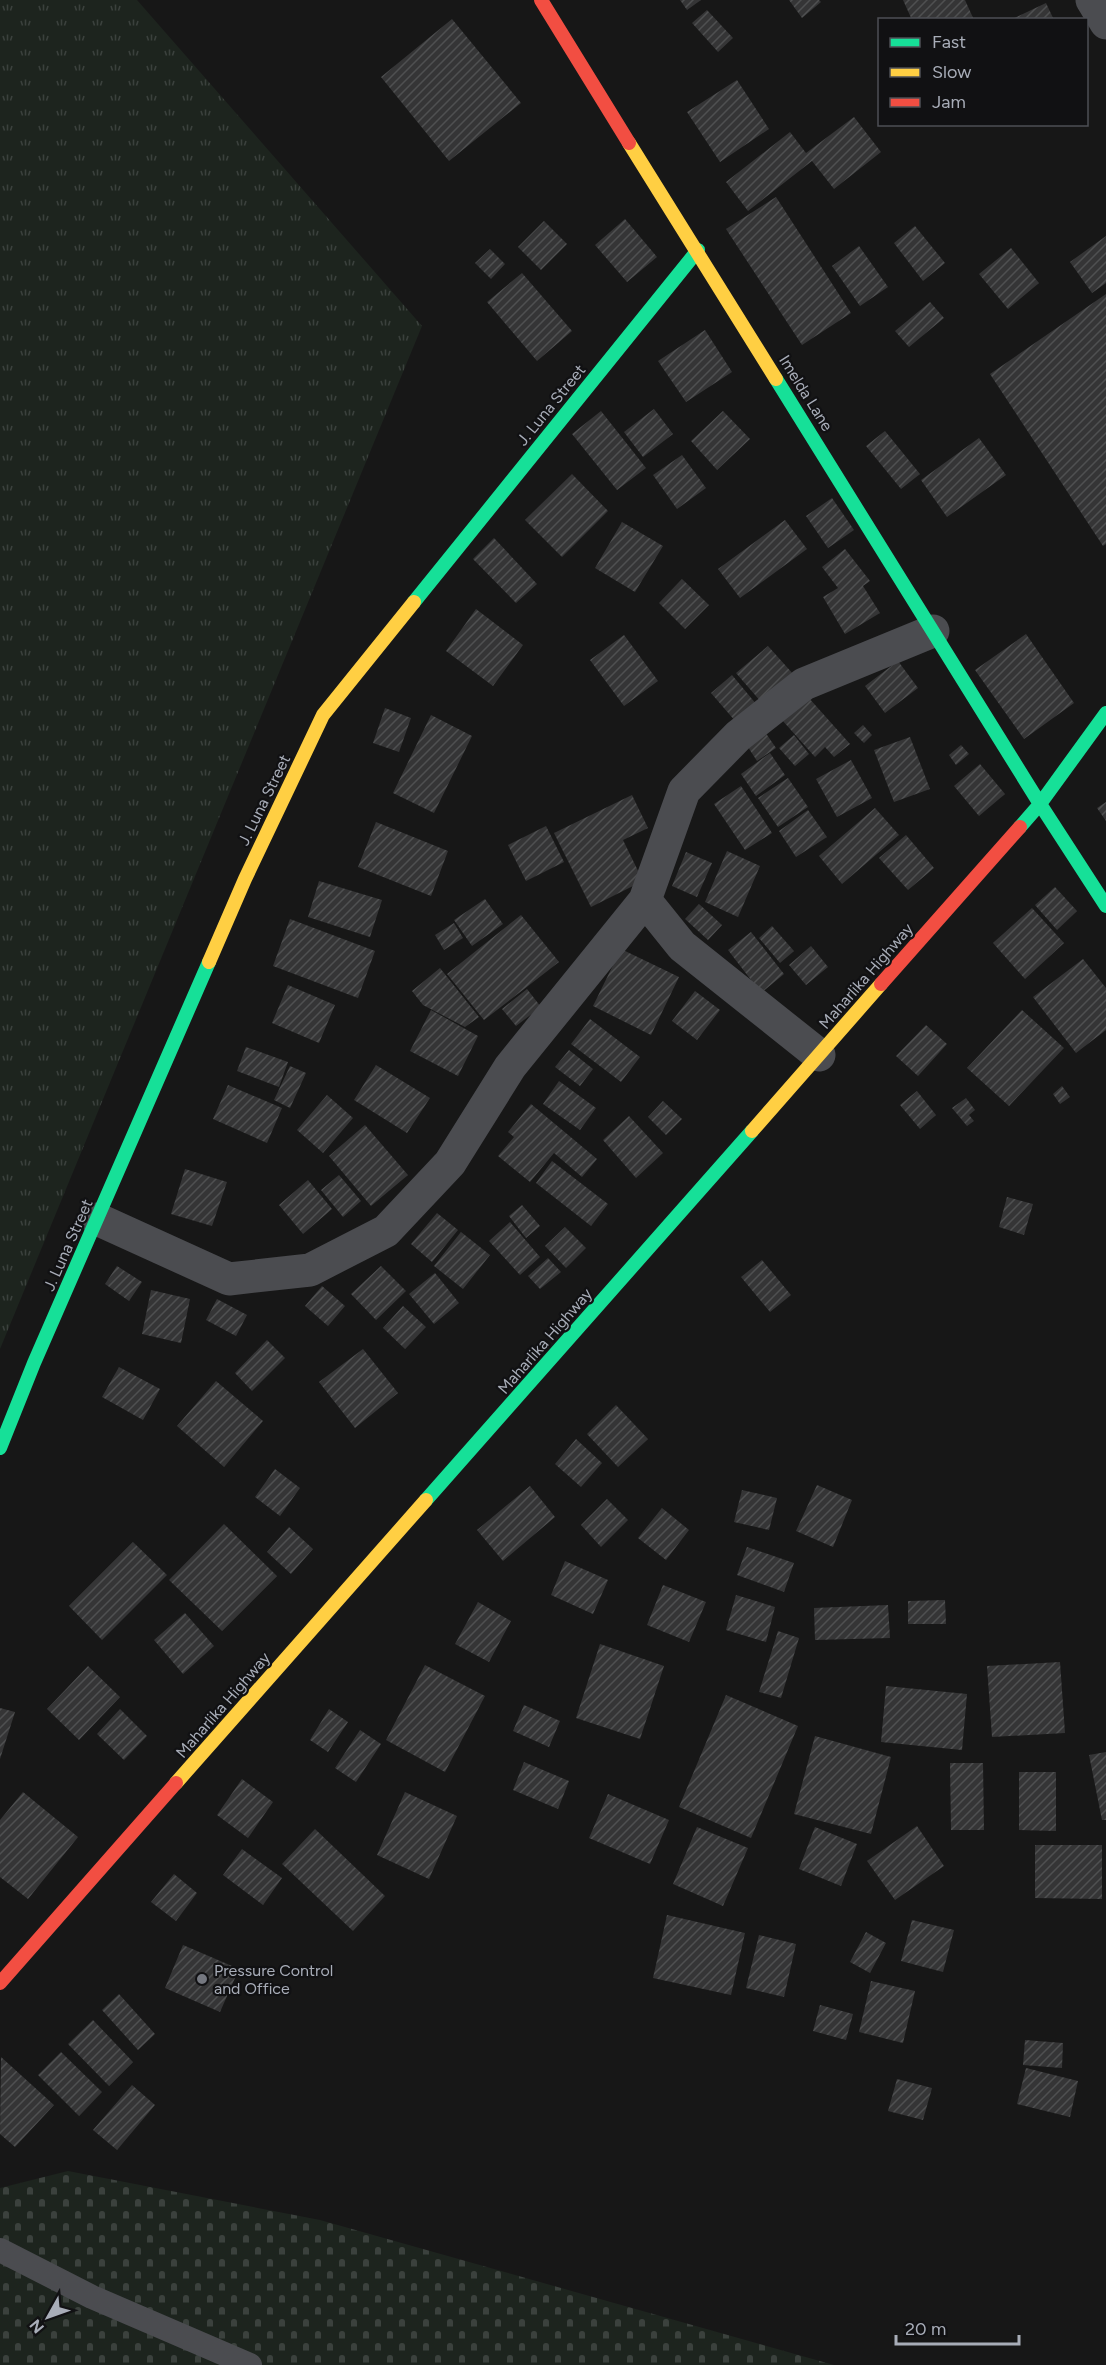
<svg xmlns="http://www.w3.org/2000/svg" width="1106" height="2365" font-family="Figtree,sans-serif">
<defs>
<pattern id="grass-tufts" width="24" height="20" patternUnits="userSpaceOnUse" patternTransform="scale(1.5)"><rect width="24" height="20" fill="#1d241e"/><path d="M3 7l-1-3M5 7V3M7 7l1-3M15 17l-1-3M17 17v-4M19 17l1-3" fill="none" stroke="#3b413d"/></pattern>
<pattern id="cemetery-stones" width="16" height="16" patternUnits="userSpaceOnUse" patternTransform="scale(1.5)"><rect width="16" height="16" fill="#1d241e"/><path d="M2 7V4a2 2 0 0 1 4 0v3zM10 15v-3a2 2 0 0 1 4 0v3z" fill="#3b413d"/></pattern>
<pattern id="building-hatch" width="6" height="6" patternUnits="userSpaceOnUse" patternTransform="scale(1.5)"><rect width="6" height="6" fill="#353536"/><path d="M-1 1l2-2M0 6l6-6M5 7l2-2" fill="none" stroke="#4f5051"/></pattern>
</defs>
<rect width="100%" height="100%" fill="#171717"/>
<path fill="url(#grass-tufts)" d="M0,0H137L422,326L0,1349Z"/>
<path fill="url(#cemetery-stones)" d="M68,2171L320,2220L834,2365H0V2188Z"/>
<path fill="url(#building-hatch)" d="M680,0H701L687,10Z
M789,0H819L821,2L802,18Z
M903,0H965L974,20H912Z
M1046,3L1054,20H1010Z
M707,10L733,38L718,52L692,23Z
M452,19L521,103L449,161L381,77Z
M737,80L769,129L720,162L687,112Z
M854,117L881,152L834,189L812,161L748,211L726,182L790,132L806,153Z
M776,197L851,313L802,345L726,229Z
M625,219L657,257L627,282L595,245Z
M544,221L567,244L541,270L518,247Z
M915,226L945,263L923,281L894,243Z
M1106,236V283L1092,293L1070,262Z
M859,246L888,287L860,306L832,266Z
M1011,248L1039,283L1008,309L979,274Z
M490,249L505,264L491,279L475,263Z
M522,273L572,331L537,361L487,302Z
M1106,294V544L1103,546L990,374Z
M930,302L944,318L909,347L895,331Z
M705,330L732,372L686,402L658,361Z
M654,409L673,434L643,457L624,432Z
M601,411L646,468L617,490L572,434Z
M723,411L750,439L717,470L691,441Z
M885,431L920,474L901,489L866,446Z
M979,438L1006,475L947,517L921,480Z
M682,455L706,488L677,509L653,475Z
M572,474L608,511L562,557L525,520Z
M832,498L854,530L828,548L806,516Z
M785,520L807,549L740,598L718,569Z
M622,522L663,546L635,592L595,568Z
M494,538L537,584L516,603L473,559Z
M845,549L870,581L863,586L880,613L845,634L823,597L838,588L822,567Z
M682,579L709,605L685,629L659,603Z
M476,609L523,645L493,686L446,651Z
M1026,634L1074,703L1024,739L975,670Z
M624,635L658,681L624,706L590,660Z
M768,646L794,675L762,703L736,673Z
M898,661L918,688L885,713L865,686Z
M732,675L757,705L736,722L711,693Z
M808,697L850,744L834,757L825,747L815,757L782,720Z
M385,708L411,718L399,752L373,743Z
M431,715L472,736L434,813L393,793Z
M863,725L872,735L864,743L854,733Z
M765,732L776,748L757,761L746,744Z
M794,735L809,754L795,766L779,748Z
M910,737L930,789L894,802L874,750Z
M961,745L969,754L956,765L949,755Z
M770,753L785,775L756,796L741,774Z
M851,760L872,798L837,817L816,779Z
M980,764L1005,794L979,816L954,786Z
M788,778L808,807L778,827L758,798Z
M741,786L772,833L745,850L714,804Z
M632,795L648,828L623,840L643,881L591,907L554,833Z
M1106,802V821L1097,808Z
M875,808L899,835L842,884L819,856Z
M808,810L827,837L796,857L779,831Z
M376,822L448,851L431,896L358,867Z
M546,826L564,862L526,881L508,845Z
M906,835L934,868L908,890L879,858Z
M727,851L760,866L738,917L705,902Z
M686,852L712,863L697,897L672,886Z
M319,881L382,900L370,937L308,917Z
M1055,887L1077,911L1057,930L1035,905Z
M485,899L503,924L472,946L454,920Z
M699,904L722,925L708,940L685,919Z
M1032,908L1064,943L1025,979L993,943Z
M521,915L559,962L484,1020L447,974Z
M290,919L375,951L358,998L273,966Z
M454,923L463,938L444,950L435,935Z
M772,926L794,951L780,963L759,938Z
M751,932L784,974L761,993L728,950Z
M811,946L828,967L806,985L789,965Z
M621,949L679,977L651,1035L593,1006Z
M1083,959L1106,988V1030L1076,1053L1033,997Z
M440,968L479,1017L465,1027L423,1005L412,991Z
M288,985L335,1005L319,1043L272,1023Z
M527,989L541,1007L516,1026L502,1009Z
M695,991L720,1010L697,1040L672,1021Z
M431,1010L478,1036L458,1076L410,1051Z
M1022,1010L1064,1048L1009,1106L967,1068Z
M590,1019L640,1057L621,1082L571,1044Z
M926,1025L947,1044L918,1076L896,1056Z
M246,1047L288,1062L279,1087L237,1071Z
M569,1050L593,1069L580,1086L555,1067Z
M376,1065L430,1098L407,1133L354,1100Z
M290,1066L306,1073L290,1108L274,1100Z
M559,1081L596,1108L580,1130L543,1104Z
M228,1085L282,1108L267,1143L213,1119Z
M1062,1086L1070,1097L1060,1104L1053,1094Z
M917,1091L936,1115L920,1129L900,1105Z
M327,1095L353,1118L323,1153L297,1130Z
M966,1098L975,1110L969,1115L974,1121L967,1126L952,1108Z
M663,1101L682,1119L666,1135L648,1117Z
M531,1104L597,1159L582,1177L554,1153L530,1182L498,1156L514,1137L508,1132Z
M629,1116L663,1153L636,1178L603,1140Z
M365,1125L408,1175L371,1206L329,1156Z
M552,1161L608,1204L591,1226L536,1183Z
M185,1169L227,1182L212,1226L171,1214Z
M339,1175L361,1201L343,1217L321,1190Z
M308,1180L332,1209L303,1234L279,1205Z
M1007,1197L1033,1204L1024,1235L999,1227Z
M522,1205L540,1226L526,1238L509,1216Z
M437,1213L458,1230L432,1262L411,1244Z
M510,1222L540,1257L520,1275L489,1241Z
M565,1227L586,1248L566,1268L545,1246Z
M461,1232L490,1255L463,1289L434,1266Z
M548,1258L561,1272L540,1289L528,1276Z
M762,1260L791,1295L770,1312L741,1277Z
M117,1266L142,1282L129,1301L105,1284Z
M381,1266L406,1291L376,1320L351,1294Z
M435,1273L459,1303L434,1324L409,1294Z
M322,1286L345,1306L328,1326L305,1306Z
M151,1290L190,1299L181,1343L142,1334Z
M217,1299L247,1315L236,1336L206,1320Z
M403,1306L426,1327L405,1349L383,1328Z
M267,1340L285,1358L252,1391L235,1373Z
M363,1349L398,1393L355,1428L319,1382Z
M119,1367L160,1389L143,1420L102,1397Z
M216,1381L263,1421L224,1467L177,1426Z
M616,1405L648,1439L618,1467L587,1434Z
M576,1439L602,1463L581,1487L555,1464Z
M275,1469L300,1488L280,1516L255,1497Z
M817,1485L852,1500L833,1547L796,1531Z
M530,1486L555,1517L503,1561L477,1530Z
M742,1490L777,1498L769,1530L734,1522Z
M607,1499L628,1520L601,1547L581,1525Z
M662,1508L689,1530L666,1560L638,1538Z
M224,1524L277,1576L222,1631L169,1580Z
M289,1527L313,1549L291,1574L267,1552Z
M133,1542L167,1575L102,1640L69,1606Z
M747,1547L794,1563L784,1592L737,1575Z
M565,1561L608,1580L593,1614L551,1595Z
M663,1585L706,1602L689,1642L647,1625Z
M736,1595L775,1607L766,1642L726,1630Z
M945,1600L946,1624H908V1601Z
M478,1602L511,1621L489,1662L455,1644Z
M888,1605L890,1638L815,1640L814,1608Z
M185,1613L214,1646L183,1674L154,1640Z
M778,1631L799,1638L781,1698L759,1692Z
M600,1644L664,1666L640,1739L576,1718Z
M1060,1662L1065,1733L992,1737L987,1666Z
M425,1665L485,1696L445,1772L386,1740Z
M88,1666L120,1697L79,1740L47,1709Z
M886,1686L967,1694L962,1750L881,1742Z
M726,1695L798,1726L751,1838L679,1807Z
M524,1705L560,1721L549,1747L513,1731Z
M0,1708L15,1712L0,1759Z
M120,1709L147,1736L124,1760L97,1734Z
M329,1709L348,1722L328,1752L310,1740Z
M360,1730L381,1744L356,1782L335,1768Z
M815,1736L891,1757L871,1834L794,1814Z
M1106,1752V1820H1102L1089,1755Z
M524,1762L569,1781L558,1809L513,1790Z
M950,1763H983L984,1830H951Z
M1019,1772H1056V1831L1019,1830Z
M242,1779L273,1802L248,1838L217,1815Z
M23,1792L78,1837L28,1899L0,1877V1820Z
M405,1792L457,1816L429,1879L377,1855Z
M608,1794L669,1820L650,1864L589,1838Z
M917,1826L944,1866L895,1900L867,1861Z
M697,1827L748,1848L723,1906L673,1884Z
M815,1827L857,1844L841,1886L799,1869Z
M315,1829L385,1896L353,1931L282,1864Z
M1035,1845H1102V1899L1035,1898Z
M242,1849L282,1878L263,1905L223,1875Z
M174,1874L197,1893L176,1921L151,1902Z
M667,1915L745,1933L731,1995L653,1978Z
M912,1920L954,1930L943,1972L901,1961Z
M866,1932L886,1943L870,1973L850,1962Z
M759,1935L796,1944L784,1997L746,1988Z
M183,1945L239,1969L220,2012L165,1988Z
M871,1981L915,1991L903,2043L859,2032Z
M119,1994L155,2034L138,2050L102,2010Z
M820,2005L853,2014L846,2040L813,2031Z
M93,2020L133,2062L109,2086L68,2044Z
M1025,2040L1063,2043L1062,2068L1023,2065Z
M61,2052L102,2092L79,2116L38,2075Z
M1,2057L54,2105L15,2147L0,2134Z
M1026,2068L1078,2081L1070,2117L1017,2104Z
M897,2079L932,2088L923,2120L888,2111Z
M132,2085L155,2105L117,2150L93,2130Z"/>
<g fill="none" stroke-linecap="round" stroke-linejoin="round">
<path stroke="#4b4c50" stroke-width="24" d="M0,2250L92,2297L250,2365"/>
<path stroke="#4b4c50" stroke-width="33" d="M1092,0L1106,23
M819,1055L682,946L645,900L684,791L738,736L804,684L933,631
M97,1219L229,1279L310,1270L386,1231L450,1163L510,1067L645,900"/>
<path stroke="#16e098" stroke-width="14" d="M776,379L1040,804L1106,906
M414,602L698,250
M1020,827L1040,804L1106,713
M0,1448L34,1363L209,962
M426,1500L752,1131"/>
<path stroke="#ffcf43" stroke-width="14" d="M629,143L776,379
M209,962L245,879L323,715L414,602
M752,1131L881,984
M176,1783L426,1500"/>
<path stroke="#f24e42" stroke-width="14" d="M541,0L629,143
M881,984L1020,827
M0,1983L176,1783"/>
</g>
<circle fill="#757880" stroke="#111113" stroke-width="2" cx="202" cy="1979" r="6"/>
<g text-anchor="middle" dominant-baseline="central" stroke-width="4.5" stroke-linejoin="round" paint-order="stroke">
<g font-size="16" fill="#a8adb8" stroke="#111113">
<text transform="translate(806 393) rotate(58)">Imelda Lane</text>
<text transform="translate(551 405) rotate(-51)">J. Luna Street</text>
<text transform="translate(264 800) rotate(-64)">J. Luna Street</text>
<text transform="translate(866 976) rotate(-49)">Maharlika Highway</text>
<text transform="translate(68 1245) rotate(-66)">J. Luna Street</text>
<text transform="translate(545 1341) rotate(-49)">Maharlika Highway</text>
<text transform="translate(223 1705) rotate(-49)">Maharlika Highway</text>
</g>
<g font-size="16" fill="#a8adb8" stroke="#111113" text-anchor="start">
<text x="214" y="1970">Pressure Control<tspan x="214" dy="18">and Office</tspan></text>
</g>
</g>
<rect x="878" y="18" width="210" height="108" fill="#111113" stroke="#4d4f55" stroke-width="1.5"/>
<rect x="890" y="38" width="30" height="9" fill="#16e098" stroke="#4d4f55" stroke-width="1.5"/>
<text x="932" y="48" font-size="18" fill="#a8adb8">Fast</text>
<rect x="890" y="68" width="30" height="9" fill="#ffcf43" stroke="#4d4f55" stroke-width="1.5"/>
<text x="932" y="78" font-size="18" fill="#a8adb8">Slow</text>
<rect x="890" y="98" width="30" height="9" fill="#f24e42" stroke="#4d4f55" stroke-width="1.5"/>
<text x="932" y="108" font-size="18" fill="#a8adb8">Jam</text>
<g transform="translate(48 2317) rotate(230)" stroke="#111113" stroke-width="4.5" paint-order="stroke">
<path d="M0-4.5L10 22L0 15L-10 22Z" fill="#a8adb8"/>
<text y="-9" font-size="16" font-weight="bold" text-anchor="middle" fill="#a8adb8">N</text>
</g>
<path d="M896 2335v9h123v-9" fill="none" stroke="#a8adb8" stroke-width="3"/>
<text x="905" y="2335" font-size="18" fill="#a8adb8" stroke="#111113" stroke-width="4.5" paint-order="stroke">20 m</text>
</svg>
